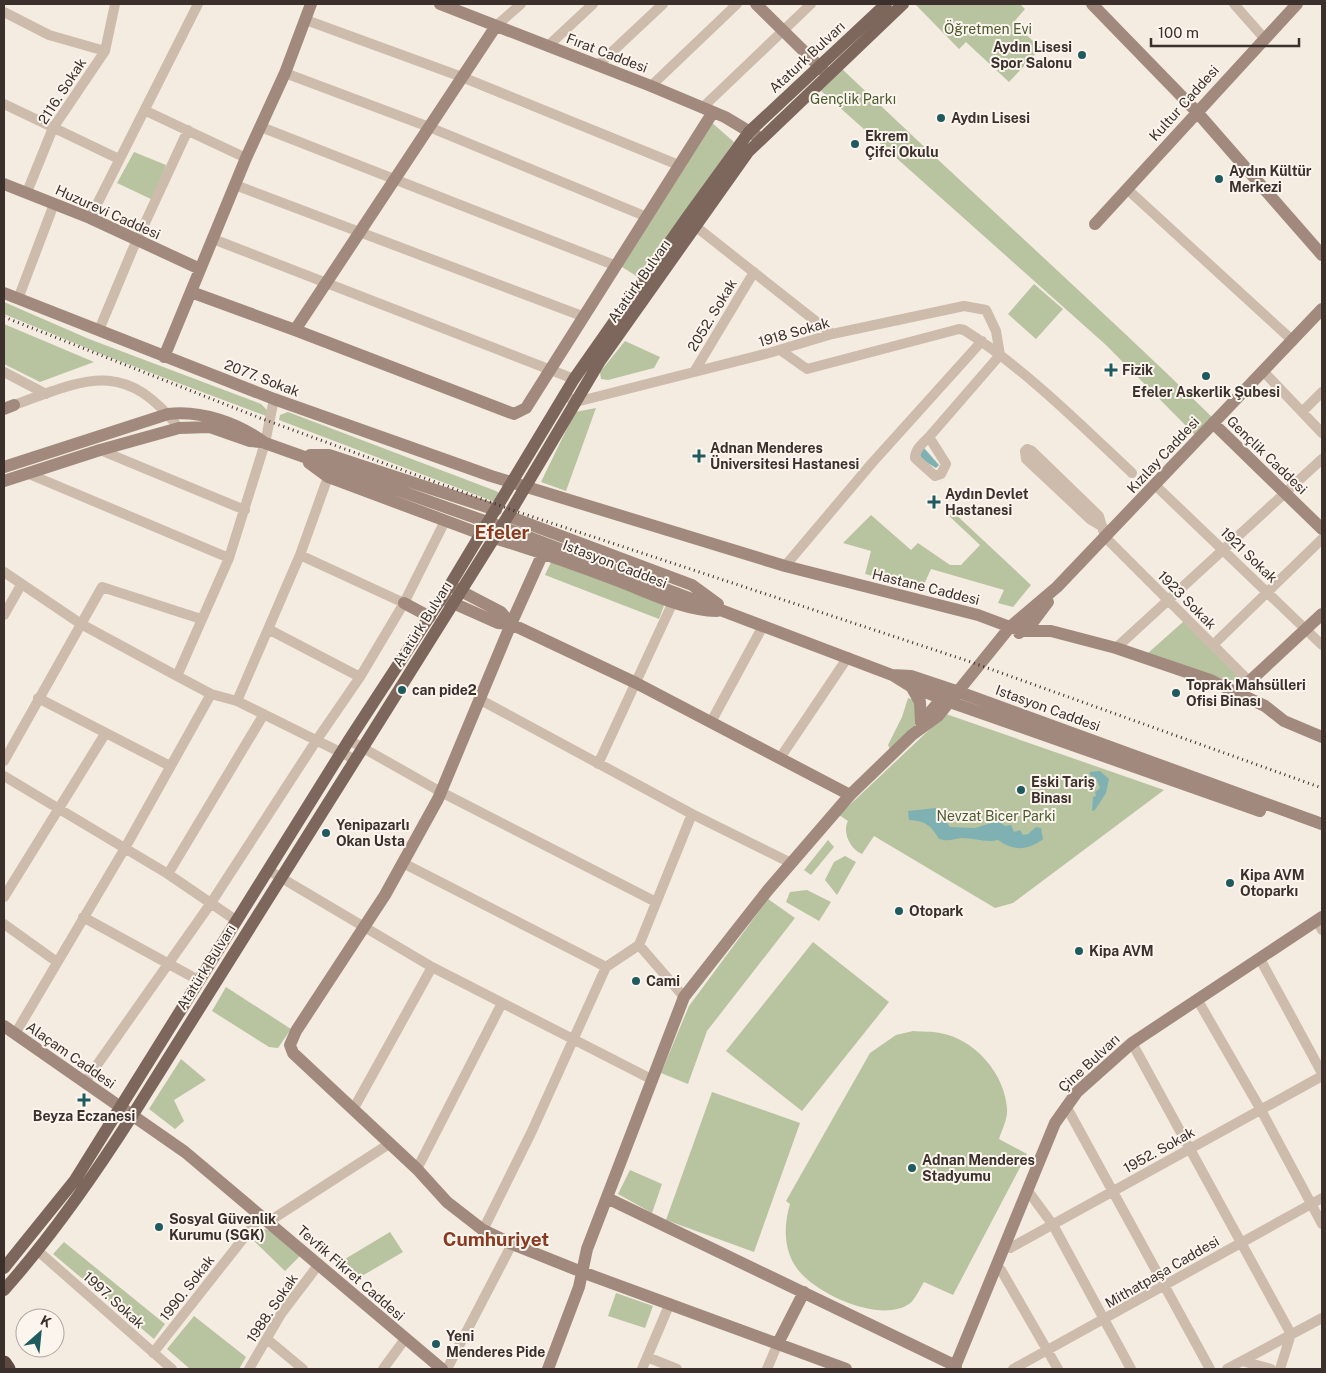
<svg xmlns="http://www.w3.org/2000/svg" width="1326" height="1373" font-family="'Public Sans',sans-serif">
<rect width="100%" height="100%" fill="#f4ebe1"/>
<path fill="#b8c4a0" d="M915,4H1020L1025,9L1013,23L1041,48L1009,82L966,42L959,49Z
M840,67C964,186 1092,300 1214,419L1197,437L1106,345L819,89Z
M711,122L734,142L641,279L619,265Z
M134,152L166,165L153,200L117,183Z
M1034,284L1063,309L1036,339L1008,314Z
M4,302L89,339L261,404L271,414L269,417L101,354L4,314Z
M4,324L94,362L40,382L4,364Z
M625,341L660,357L654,368L608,380L601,379L600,372Z
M596,408L566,491L541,482L575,412Z
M288,412L496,491L499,493L495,502L279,420L280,415Z
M952,511L1031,585L1013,607L998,603L1004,590L931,569L922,589L865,574L871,551L843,543L871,515L911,550L918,543L950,565H961L980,545L948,515Z
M552,560L665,603L659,619L545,575Z
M1184,621L1243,680L1229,681L1148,653Z
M908,698L917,701L915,726L890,749L888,745L902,717Z
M946,714L1164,790L1013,903L995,908L874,836L862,854C850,849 842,832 848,821L839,815Z
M828,840L834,847L811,875L804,870Z
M845,856L856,862L837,895L825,880L834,862Z
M807,890L831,902L819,921L786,902L790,892Z
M768,899L795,918L707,1031L688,1084L661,1073L689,1006Z
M813,942L889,1002L802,1111L726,1051Z
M226,987L291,1029L278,1048L269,1047L212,1011Z
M913,1031C922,1032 932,1031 940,1033C975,1039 1005,1074 1007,1109C1008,1118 1002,1130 999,1139L1027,1154L953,1295L924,1282C920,1288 915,1300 909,1304C880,1324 813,1293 796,1267C783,1248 784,1224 790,1204L786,1201L870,1053L896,1035Z
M181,1059L206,1080L174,1100L184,1121L175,1129L149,1109Z
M712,1092L800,1123L754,1252L666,1220Z
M630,1170L662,1184L652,1213L618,1194Z
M264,1229L269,1230L300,1256L285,1271L253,1240Z
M390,1232L403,1252L355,1280L335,1265Z
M64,1242L165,1324L154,1339L53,1254Z
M616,1293L653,1306L645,1328L608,1316Z
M194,1316L246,1357L239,1369H190L167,1349Z"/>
<path fill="#7fb0b2" d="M924,448L939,465L936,468L921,459L920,454Z
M1100,771L1109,779L1106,793L1095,810L1092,811L1093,797L1096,796L1095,792L1100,788L1096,778L1090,775V772Z
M936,808L950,827L975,828L998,821L1005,826L1011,825L1014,832L1020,830L1023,835L1028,834L1036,827L1041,828L1043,839C1028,851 1013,851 998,840C986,843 975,838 962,838C952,839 950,842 939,839C931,825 925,821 909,820L908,811Z"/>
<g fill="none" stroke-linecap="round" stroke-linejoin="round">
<path stroke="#cdbbac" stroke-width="10" d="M1234,4L1264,38
M4,12L49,35L105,51
M306,20L462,77L681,166
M496,26L521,4
M548,46L593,4
M598,65L663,4
M285,73L429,127L647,217
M651,86L737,4
M4,104L119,159
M702,108L811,4
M146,111L246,158
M261,127L614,265
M235,185L582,316
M1127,189L1293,341
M27,192L53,128L105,51L115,4
M90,218L198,4
M690,222L832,334
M213,239L574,379
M18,299L54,204
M99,330L132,251L188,130
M780,350L807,369L959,329L964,330C1023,367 1081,425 1132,473
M1263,371L1322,433
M4,372L46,394
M694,372L754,272
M565,395L576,402L769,353L832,334L964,306L986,310L996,331L1000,355
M14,405C86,379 124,358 179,428
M1302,412L1322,392
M929,437L946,464L941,474L935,476L915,458C915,449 923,443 929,437L1000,355
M100,450L245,510
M29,474L229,558
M1155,485L1322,645
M1103,527L1091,520L1026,459L1025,451L1027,449L1032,451L1099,516L1105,537L1250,682
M300,555L404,603
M785,566L872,463L982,341
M4,572L81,624L177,676L211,694L237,701L354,759
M4,615L21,585
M268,629L360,677
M1213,645L1322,539
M1116,648L1322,459
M177,676L229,558L265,443L274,399
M38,698L170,766
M479,699L692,814L791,863
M237,701L300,555L328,477
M711,722L763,626
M349,740L441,792L656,902
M780,758L848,657
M4,761L102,587L201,619
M598,764L673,602
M4,776L168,874L237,921
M403,863L606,967L639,945
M268,870L432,967L653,1080
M168,874L264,714
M4,897L105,734
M83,917L200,981
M1317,921L1322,930
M4,924L57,962
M1260,959L1322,1073
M684,997L639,945L692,814
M1197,999L1261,1110L1322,1224
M15,1034L125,848L211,694
M1132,1043L1291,1334L1280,1369
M85,1082L211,903L316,741L360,677L404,603L445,521
M1066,1106L1210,1369
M354,1108L432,967
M417,1169L502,1003
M1028,1191L1053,1225L1131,1369
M268,1222L389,1144
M483,1230L532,1131L606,967
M1010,1248L1322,1076
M38,1251L172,1369
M1001,1270L1058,1369
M267,1339L303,1369
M153,1353L261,1216
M647,1357L677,1369
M1242,1361L1271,1369
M249,1369L281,1314L319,1264
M383,1369L405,1339
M447,1369L512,1244
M642,1369L670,1303
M767,1369L778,1343
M1013,1369L1322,1198
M1227,1369L1322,1318"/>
<path stroke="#a18a7d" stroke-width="12" d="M440,4L651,86L725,117L760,138
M756,4L827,74
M1092,4L1196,111L1322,255
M4,184L90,218L200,269
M1095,224L1297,4
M191,292L295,330L514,414L526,408L713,112
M4,293L274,399L491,476L785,566L978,615L1010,627L1023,631H1051L1116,648L1210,680L1265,706L1284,721L1322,737
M295,330L496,26
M164,357L246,158L285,73L311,4
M4,409L14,405
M1213,423L1322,529
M310,455H329L496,510
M309,463L328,477L481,534
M4,467L168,414C201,410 238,423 265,443L507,529L892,675L911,676L959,692L1322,824
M4,481L100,450L179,428L210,427L250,441L261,442
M508,516L692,585L718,604
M494,538C537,551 579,566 621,582C652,594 684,610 717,611
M543,553L511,624L438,799L385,895L296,1031L290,1045L293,1053L417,1169L447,1202L483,1230L512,1244L582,1272L846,1369
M453,587L501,612L511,624
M444,599L498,623L511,624L636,683L850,795
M404,603L430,617
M1019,633L1033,622L1048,602
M894,676L910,686L950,702L1260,811
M911,686L920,702L921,723
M1237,693L1322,614
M921,723L947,692
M4,1026L185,1152L442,1369
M607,1198L956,1366
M778,1343L804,1292
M548,1369L579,1287L587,1249L684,997L768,890L850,795L912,735L938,716L1010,627L1057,587L1322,309
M954,1369L1055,1123L1077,1092L1132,1043L1322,917"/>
<path stroke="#7d675c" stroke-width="12" d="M4,1268L75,1180L349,740L450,585L574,379L686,219L749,132L886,4
M4,1290C52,1236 93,1177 132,1116L508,516L600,361L748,152L903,4"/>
<path stroke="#5c4a42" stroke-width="15" d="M4,1363L8,1369"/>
<path stroke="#3b302b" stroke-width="3" stroke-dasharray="1 4" stroke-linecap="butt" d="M4,317L260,418L512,510L968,661L1322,788"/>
</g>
<g fill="#1f5a5e" stroke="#fbf5ee" stroke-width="2">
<circle cx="1082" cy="55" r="5"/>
<circle cx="941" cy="118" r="5"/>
<circle cx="855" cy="144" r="5"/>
<circle cx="1219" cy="179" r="5"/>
<path d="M1108.5 362.5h5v5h5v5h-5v5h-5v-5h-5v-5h5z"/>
<circle cx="1206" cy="376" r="5"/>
<path d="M696.5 448.5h5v5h5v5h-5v5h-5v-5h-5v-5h5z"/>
<path d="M931.5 494.5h5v5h5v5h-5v5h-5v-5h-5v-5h5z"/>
<circle cx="402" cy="690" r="5"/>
<circle cx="1176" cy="693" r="5"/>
<circle cx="1021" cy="790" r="5"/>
<circle cx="326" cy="833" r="5"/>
<circle cx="1230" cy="883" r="5"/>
<circle cx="899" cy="911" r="5"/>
<circle cx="1079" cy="951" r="5"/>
<circle cx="636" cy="981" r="5"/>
<path d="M81.5 1092.5h5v5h5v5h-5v5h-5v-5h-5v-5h5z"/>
<circle cx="912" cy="1168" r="5"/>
<circle cx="159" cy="1227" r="5"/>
<circle cx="436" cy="1344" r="5"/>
</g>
<g text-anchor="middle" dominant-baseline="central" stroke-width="4" stroke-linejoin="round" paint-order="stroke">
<g font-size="14" fill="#4a5a2e" stroke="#fbf5ee">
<text x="988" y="29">Öğretmen Evi</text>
<text x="853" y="99">Gençlik Parkı</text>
<text x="996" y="816">Nevzat Bicer Parki</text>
</g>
<g font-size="14" font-weight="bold" fill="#3b302b" stroke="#fbf5ee" text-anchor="start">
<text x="1072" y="47" text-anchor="end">Aydın Lisesi<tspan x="1072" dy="16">Spor Salonu</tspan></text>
<text x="951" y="118">Aydın Lisesi</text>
<text x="865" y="136">Ekrem<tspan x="865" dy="16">Çifci Okulu</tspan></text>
<text x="1229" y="171">Aydın Kültür<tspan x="1229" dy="16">Merkezi</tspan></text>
<text x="1122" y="370">Fizik</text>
<text x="1206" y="392" text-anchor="middle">Efeler Askerlik Şubesi</text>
<text x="710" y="448">Adnan Menderes<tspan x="710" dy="16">Üniversitesi Hastanesi</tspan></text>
<text x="945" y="494">Aydın Devlet<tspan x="945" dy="16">Hastanesi</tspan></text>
<text x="1186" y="685">Toprak Mahsülleri<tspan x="1186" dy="16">Ofisi Binası</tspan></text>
<text x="412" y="690">can pide2</text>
<text x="1031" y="782">Eski Tariş<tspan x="1031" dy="16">Binası</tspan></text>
<text x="336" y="825">Yenipazarlı<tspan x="336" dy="16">Okan Usta</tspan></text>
<text x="1240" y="875">Kipa AVM<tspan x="1240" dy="16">Otoparkı</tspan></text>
<text x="909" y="911">Otopark</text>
<text x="1089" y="951">Kipa AVM</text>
<text x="646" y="981">Cami</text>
<text x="84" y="1116" text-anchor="middle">Beyza Eczanesi</text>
<text x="922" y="1160">Adnan Menderes<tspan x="922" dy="16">Stadyumu</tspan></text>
<text x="169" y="1219">Sosyal Güvenlik<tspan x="169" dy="16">Kurumu (SGK)</tspan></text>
<text x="446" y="1336">Yeni<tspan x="446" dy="16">Menderes Pide</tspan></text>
</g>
<g font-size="14" fill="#3b302b" stroke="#fbf5ee">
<text transform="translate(607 53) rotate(21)">Fırat Caddesi</text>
<text transform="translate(807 57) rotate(-43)">Ataturk Bulvarı</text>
<text transform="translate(62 91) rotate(-57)">2116. Sokak</text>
<text transform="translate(1184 103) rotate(-48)">Kultur Caddesi</text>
<text transform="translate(108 212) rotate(24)">Huzurevi Caddesi</text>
<text transform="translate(639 281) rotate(-55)">Atatürk Bulvarı</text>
<text transform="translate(712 315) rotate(-59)">2052. Sokak</text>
<text transform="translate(794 332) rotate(-16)">1918 Sokak</text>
<text transform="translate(262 378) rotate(21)">2077. Sokak</text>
<text transform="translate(1163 455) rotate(-47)">Kızılay Caddesi</text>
<text transform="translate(1267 455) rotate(44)">Gençlik Caddesi</text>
<text transform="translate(1249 555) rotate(44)">1921 Sokak</text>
<text transform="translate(615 564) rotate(21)">Istasyon Caddesi</text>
<text transform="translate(926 587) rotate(14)">Hastane Caddesi</text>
<text transform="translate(1187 600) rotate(45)">1923 Sokak</text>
<text transform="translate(422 624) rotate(-58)">Atatürk Bulvarı</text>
<text transform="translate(1048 708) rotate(20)">Istasyon Caddesi</text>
<text transform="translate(206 967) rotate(-58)">Atatürk Bulvarı</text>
<text transform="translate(71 1055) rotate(35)">Alaçam Caddesi</text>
<text transform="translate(1089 1063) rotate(-43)">Çine Bulvarı</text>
<text transform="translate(1159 1150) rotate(-29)">1952. Sokak</text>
<text transform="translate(1162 1272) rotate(-30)">Mithatpaşa Caddesi</text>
<text transform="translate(351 1273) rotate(41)">Tevfik Fikret Caddesi</text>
<text transform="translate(187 1288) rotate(-52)">1990. Sokak</text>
<text transform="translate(114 1300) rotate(42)">1997. Sokak</text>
<text transform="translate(272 1308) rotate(-56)">1988. Sokak</text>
</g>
<g font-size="19" font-weight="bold" fill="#8c3b22" stroke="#fbf5ee">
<text x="502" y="532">Efeler</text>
<text x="496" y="1239">Cumhuriyet</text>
</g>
</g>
<rect width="1326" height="1373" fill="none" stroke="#3b302b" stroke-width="10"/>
<g transform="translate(40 1333) rotate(27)"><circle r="24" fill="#fbf5ee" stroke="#aea6a0"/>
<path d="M0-4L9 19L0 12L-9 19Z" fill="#1f5a5e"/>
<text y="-8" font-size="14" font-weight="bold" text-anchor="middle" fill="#3b302b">K</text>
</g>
<path d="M1151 38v8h148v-8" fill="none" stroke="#3b302b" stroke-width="2.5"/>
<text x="1158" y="38" font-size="15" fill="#3b302b" stroke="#fbf5ee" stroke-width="4" paint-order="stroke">100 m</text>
</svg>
